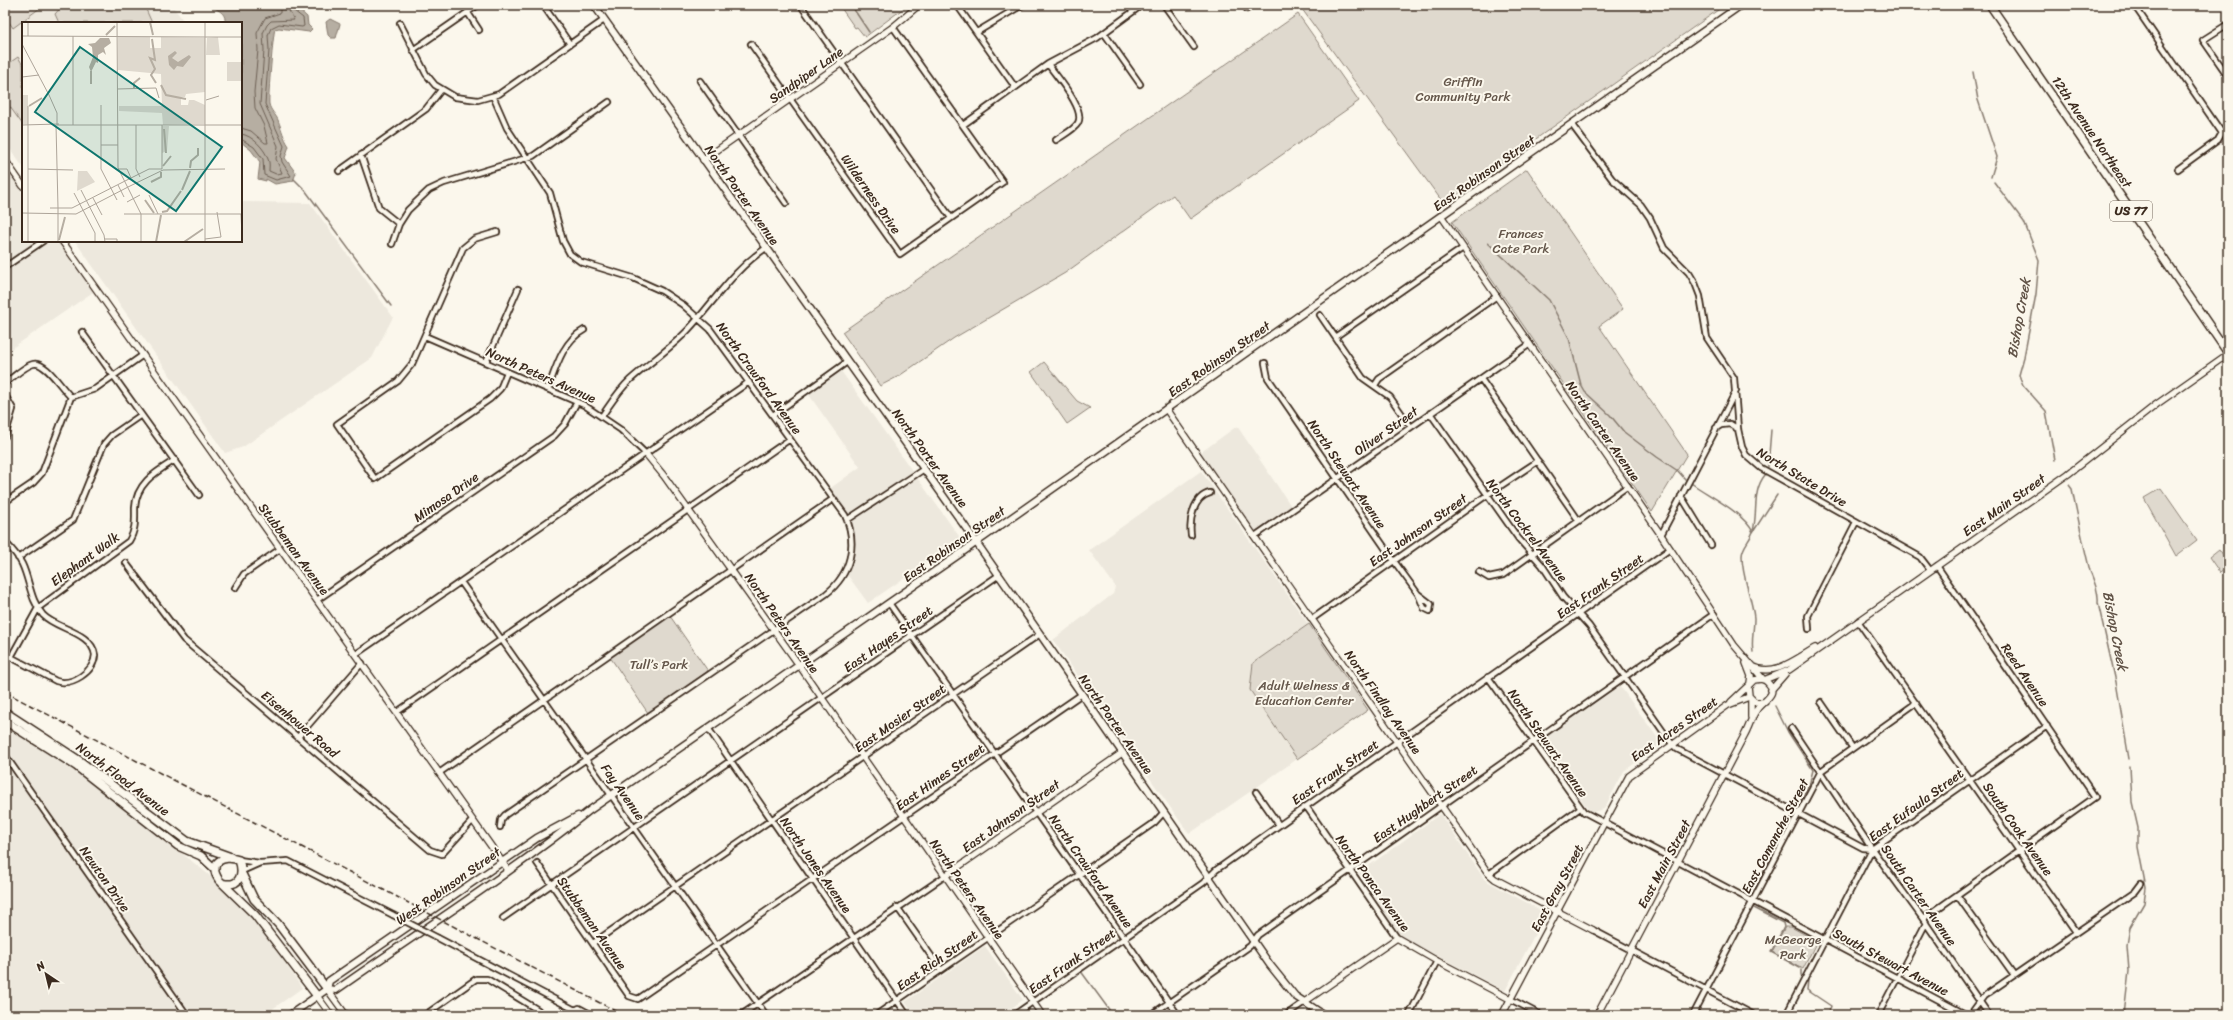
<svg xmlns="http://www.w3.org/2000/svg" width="2233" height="1020" font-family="Sriracha,sans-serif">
<rect width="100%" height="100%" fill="#fbf7ec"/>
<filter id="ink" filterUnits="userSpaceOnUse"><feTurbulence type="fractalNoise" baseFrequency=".025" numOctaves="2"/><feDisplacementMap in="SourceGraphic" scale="8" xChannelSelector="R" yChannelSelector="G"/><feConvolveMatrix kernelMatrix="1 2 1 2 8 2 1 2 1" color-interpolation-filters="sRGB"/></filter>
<g filter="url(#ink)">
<path fill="#ede8dd" d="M5,5H172L185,23H23V167L5,142Z
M5,167L23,193V241H57L93,292L5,353Z
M241,202L310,203L393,317L372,358L243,447L225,453L75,241H241Z
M841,371L961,539L868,603L846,573L849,566L851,525L828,490L860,467L807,392Z
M1237,426L1293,509L1255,536L1200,453Z
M1201,471L1368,710L1189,834L1053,640L1113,594L1114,591L1115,586L1089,550Z
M1620,686L1662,744L1624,771L1604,809L1593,812L1588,809L1541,741Z
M5,725L98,787L223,886L239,901L264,932L302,988L264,1015H5Z
M1440,814L1485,880L1546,913L1505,991L1401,937L1359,873Z
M985,946L1023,1000L1001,1015H914L905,1002Z"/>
<path fill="#dfd9ce" stroke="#8d8276" d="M5,5H44L13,28L5,16Z
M63,5H144L152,23H59L55,14Z
M839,5H908L865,37L857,27L855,28Z
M1299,5H1725L1444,204Z
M1298,14L1359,101L1190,219L1173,195L1065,273L954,338L899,376L880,386L842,332Z
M18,57L23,65V125L5,100V66Z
M1527,169L1623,309L1599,326L1687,454L1652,512L1452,222Z
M1044,362L1077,401L1090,408L1067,424L1031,372Z
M2161,488L2197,540L2176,556L2144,498Z
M2219,549L2228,562V567L2220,573L2209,557Z
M670,616L708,671L648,713L610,657Z
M1309,624L1368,710L1297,759L1250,690L1253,663Z
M1785,927H1791L1817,941L1803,969L1772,952Z"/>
<path fill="#b6aea2" stroke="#85796d" d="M213,5H294L307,17L308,25L312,29L309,32L279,28L275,29C273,33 268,97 269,104C270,110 276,115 278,120C282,130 283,137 289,146L285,158L296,173L293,181L275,184L266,179V181L258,179L260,162L251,150L241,142V23H225C226,14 221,12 215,8Z
M330,19L340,24L336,38H331L328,35L326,22Z"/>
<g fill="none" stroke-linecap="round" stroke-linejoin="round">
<path stroke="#6c5f53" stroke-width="1" d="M241,128L251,131L265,143H268L264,126L255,108L254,92L258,50L257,33L265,18L280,13V5
M241,134C252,135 265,149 268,159C270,163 269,167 269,171L276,174L282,173L276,159L278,146L260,104L264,50L263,33L267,25L271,21L294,20L286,5
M241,139L254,147L263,159L264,175L276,180L291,176L282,162L281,156L284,146L265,104L269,50L268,35L271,28L279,24L302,27L304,26L303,18L294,11L291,5"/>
<path stroke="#85796d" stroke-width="1.5" d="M851,5L869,32
M1973,72L1978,100L1997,157L1991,177
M294,179L305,190L391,306
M1994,182L2024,222L2039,260L2036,294L2024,357L2019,375L2023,385L2046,411L2055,460
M1488,243L1549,300L1569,338L1581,385L1585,392L1610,415L1624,432L1657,457L1678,471L1685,479
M1768,467L1771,430
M1691,483C1709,496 1743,512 1753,532L1777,495
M2069,485L2072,489C2078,517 2083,544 2090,571C2094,581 2099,592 2098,603L2116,682L2129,759
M1753,652C1751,641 1754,630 1754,618C1752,597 1742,578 1742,556C1742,546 1751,540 1753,531C1758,512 1752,491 1765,475
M1751,896L1810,782L1813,770L1788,732L1775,706
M1754,908L1783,923L1784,927L1771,952L1800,968
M1080,970L1113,1015
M1801,970V976
M1808,980L1807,990L1831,1006L1828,1015
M2124,1015L2129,971L2127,945L2130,927L2144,903L2146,888L2138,847V828L2132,802L2130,766"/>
<g stroke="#3b2a1e" stroke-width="8">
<path id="minor" d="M543,5L570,44
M957,5L1015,87
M1164,5L1194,47
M1244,5L1247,9
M2134,5L2222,133L2218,140L2178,169
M802,7L951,218
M468,13L479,30
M400,23L426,74L435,85L455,97L478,100L499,94L604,20
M2228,24L2203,40L2228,76
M977,32L1022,5
M1104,33L1140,84
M751,44L900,254L1003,182L893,27
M413,50L478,5
M1048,64C1056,76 1086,109 1078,123C1074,130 1063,135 1056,140
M700,81L786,203
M493,96L507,128L550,193L563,241L570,254L581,262L633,278L662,291L683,305L710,329L845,515C858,544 851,574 826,594L505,815L501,820L500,827
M963,125L1048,64L1097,38L1142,5
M1572,125L1612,179L1641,205L1650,218L1664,248L1689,273L1695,283L1700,296L1707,338L1734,378L1738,429L1742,447L1746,455L1761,468L1920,557L1930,570
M361,155L379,208L399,224
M339,171L426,109L441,90
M497,232L474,239L463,248L412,364L398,381L337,424L375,479L490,399L500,389L507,372
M392,244L399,224L408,210L429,190L444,183L533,156L609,102
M5,267L43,241
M1320,315L1363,378L1390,397L1411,427
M82,332L199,495
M425,336L584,405L621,430L646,454
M1335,337L1463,248
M486,362L518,289
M1265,363L1268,378L1394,561L1418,594L1431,604L1430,611L1424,608L1418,594
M1481,379L1579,521
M5,383C14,377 23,367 33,364C45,360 62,389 71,397
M1375,385L1379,379L1497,296
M548,389C556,367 563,341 584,330
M5,395L13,409L5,436
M1430,413L1518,538L1542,565L1563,597L1589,626L1672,744L1677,749L1863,848L1872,849
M773,415L847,362
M602,416C611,403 619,390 630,380C649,363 670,349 688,330C714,302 733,270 766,248
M1716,428L1721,425L1730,424L1738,429
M1681,496L1711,545
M5,502L33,483L42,473L71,397L95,389L143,355
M847,520L924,469
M1191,535C1189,521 1193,497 1210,493
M1661,535L1736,391
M1255,536L1530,344
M5,542C11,548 18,556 22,564C30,581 30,600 43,615C56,629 92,632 95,655C94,672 72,686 56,681L5,654
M18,558L73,520L104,444L112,435L141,415
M126,563L184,640L430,850L442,854L472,821
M1479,572L1489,578L1503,575L1628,486
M461,582L766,1015
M235,588L244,574L280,549
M317,600L554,436L565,424L577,402
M889,603L1178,1015
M1312,619L1487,495L1538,461
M1858,621L2076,932
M1809,629L1808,616L1856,522
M356,654L749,382
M11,657L38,608L129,541C136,530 135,520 135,508C136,483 156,472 175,460
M1488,677L1584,812L1967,1015
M1821,702L1852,747
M397,712L790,439
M708,728L907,1015
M1791,728L1872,849L1923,919L1989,1015
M298,737L362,663
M5,755L187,1015
M439,773L833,499
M1256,792L1279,825
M1306,806L1397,938
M239,860L260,863L242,871
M260,863L288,861L393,915
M537,863L629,996L638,999L1082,694
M1489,874L1580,808
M1957,895L2014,975
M897,907L941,970
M503,918L999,575
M1923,919L2095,797L1937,566
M1593,930L1754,1015
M438,938L575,1010L578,1015
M593,943L1040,634
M1510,999L1541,1015
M575,1010L579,1008L592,1015
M425,1015L476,979H487L538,1010L531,1015
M741,1015L945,876
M876,1015L1154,823L1164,812
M1014,1015L1203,883L1216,870L1670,549
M1151,1015L1250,946L1258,935L1714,614
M1286,1015L1303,1003
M1409,1015L1437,961
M1693,1015L1821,771L1916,703
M1786,1015L1872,849L2047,726
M1878,1015L1926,923
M1970,1015L1984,996L2135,892L2141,884"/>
</g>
<g stroke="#3b2a1e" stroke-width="8">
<path id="tertiary" d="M5,160L23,186
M703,160L893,27L919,5
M1442,217L1661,535L1734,645L1763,679
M62,241L508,870
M1166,409L1488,873L1495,879L1593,930
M646,454L664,476L799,665L1042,1015
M1746,663L1751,676L1750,683
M1752,666C1774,678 1797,658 1815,648
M1764,680L1789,670L2068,474L2157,404L2228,354
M1771,690L1785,674
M1731,702L1748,686
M1751,717V700
M945,876L1122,753
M327,989L346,1015
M317,996L331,1015
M1303,1003L1397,938L1437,961L1510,999
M1502,1015L1629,776L1728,705L1749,697
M1597,1015L1745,734C1749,727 1751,718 1756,711C1760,702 1780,695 1768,683C1764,678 1759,679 1754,680L1748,686L1749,696L1755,702H1765"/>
</g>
<g stroke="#3b2a1e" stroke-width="9">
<path id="secondary" d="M594,5L976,542L1270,965L1295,996L1324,1015
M327,989L336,990C420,931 510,874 590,810L964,551L1741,5
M290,1015L327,989L329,981L537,838L578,816"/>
</g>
<g stroke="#3b2a1e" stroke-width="10">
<path id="primary" d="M1990,5L2228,353
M5,712L80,761L187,841L231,857
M5,721L76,766L178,846L201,856L215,869
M242,874L254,899L278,924L327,989
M222,883C240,888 244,874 239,860C223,854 207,863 219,880L255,915L317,996"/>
</g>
<use href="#minor" stroke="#fbf7ec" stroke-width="4.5"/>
<use href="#tertiary" stroke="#fbf7ec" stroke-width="5.5"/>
<use href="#secondary" stroke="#fbf7ec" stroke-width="6"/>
<use href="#primary" stroke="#fbf7ec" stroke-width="7"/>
<path stroke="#3b2a1e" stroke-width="1.5" stroke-dasharray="6 3" stroke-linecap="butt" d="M5,692L623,1015"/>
<g stroke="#3b2a1e" stroke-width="8" stroke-linecap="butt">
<path id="minor-bridge" d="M393,915L438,938"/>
</g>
<use href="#minor-bridge" stroke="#fbf7ec" stroke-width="4.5"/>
</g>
</g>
<g text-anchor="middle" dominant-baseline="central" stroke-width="4" stroke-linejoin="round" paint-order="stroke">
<rect fill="#fbf7ec" stroke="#75685c" stroke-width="1" x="2110" y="201" width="42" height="20" rx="3"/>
<g font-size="12" font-weight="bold" fill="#3b2a1e">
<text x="2131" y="211">US 77</text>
</g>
<g font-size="13" fill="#3b2a1e" stroke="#fbf7ec">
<text transform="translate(806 75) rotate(-35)">Sandpiper Lane</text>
<text transform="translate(2092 132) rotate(56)">12th Avenue Northeast</text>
<text transform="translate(1484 173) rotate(-35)">East Robinson Street</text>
<text transform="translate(871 194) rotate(55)">Wilderness Drive</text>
<text transform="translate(742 195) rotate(55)">North Porter Avenue</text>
<text transform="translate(1219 359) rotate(-35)">East Robinson Street</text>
<text transform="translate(541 375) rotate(24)">North Peters Avenue</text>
<text transform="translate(759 378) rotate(54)">North Crawford Avenue</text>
<text transform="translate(1386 431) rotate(-35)">Oliver Street</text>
<text transform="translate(1603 431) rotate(55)">North Carter Avenue</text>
<text transform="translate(930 458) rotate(54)">North Porter Avenue</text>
<text transform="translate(1347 474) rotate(56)">North Stewart Avenue</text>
<text transform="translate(1802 477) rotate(31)">North State Drive</text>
<text transform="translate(446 497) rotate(-35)">Mimosa Drive</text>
<text transform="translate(2004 505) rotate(-35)">East Main Street</text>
<text transform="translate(1418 530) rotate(-35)">East Johnson Street</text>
<text transform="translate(1527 530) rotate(53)">North Cockrel Avenue</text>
<text transform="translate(954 544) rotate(-35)">East Robinson Street</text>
<text transform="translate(294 549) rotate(54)">Stubbeman Avenue</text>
<text transform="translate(85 559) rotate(-36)">Elephant Walk</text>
<text transform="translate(1600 586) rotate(-35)">East Frank Street</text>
<text transform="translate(782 623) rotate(55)">North Peters Avenue</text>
<text transform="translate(888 639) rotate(-35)">East Hayes Street</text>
<text transform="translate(2025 675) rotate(56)">Reed Avenue</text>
<text transform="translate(1383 702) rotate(55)">North Findlay Avenue</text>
<text transform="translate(900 718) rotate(-35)">East Mosier Street</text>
<text transform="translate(300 724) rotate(40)">Eisenhower Road</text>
<text transform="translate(1116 724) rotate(55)">North Porter Avenue</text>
<text transform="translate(1674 729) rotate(-35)">East Acres Street</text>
<text transform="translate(1548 743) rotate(55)">North Stewart Avenue</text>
<text transform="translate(1335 772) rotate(-35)">East Frank Street</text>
<text transform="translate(940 777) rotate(-35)">East Himes Street</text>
<text transform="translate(123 779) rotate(37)">North Flood Avenue</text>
<text transform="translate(623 792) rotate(55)">Fay Avenue</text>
<text transform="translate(1425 804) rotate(-35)">East Hughbert Street</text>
<text transform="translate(1916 805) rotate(-36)">East Eufaula Street</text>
<text transform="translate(1011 816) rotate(-35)">East Johnson Street</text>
<text transform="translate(2018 829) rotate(55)">South Cook Avenue</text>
<text transform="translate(1775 836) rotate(-62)">East Comanche Street</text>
<text transform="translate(1664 864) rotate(-62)">East Main Street</text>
<text transform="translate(816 865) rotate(55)">North Jones Avenue</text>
<text transform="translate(1091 871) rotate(55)">North Crawford Avenue</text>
<text transform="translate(105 879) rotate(55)">Newton Drive</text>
<text transform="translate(1373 883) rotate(54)">North Ponca Avenue</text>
<text transform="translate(448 886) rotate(-35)">West Robinson Street</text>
<text transform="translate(1557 888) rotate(-62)">East Gray Street</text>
<text transform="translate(967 889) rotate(55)">North Peters Avenue</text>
<text transform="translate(1919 895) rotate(55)">South Carter Avenue</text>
<text transform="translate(592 923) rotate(55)">Stubbeman Avenue</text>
<text transform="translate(937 960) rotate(-35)">East Rich Street</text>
<text transform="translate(1072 961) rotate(-35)">East Frank Street</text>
<text transform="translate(1891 962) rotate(28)">South Stewart Avenue</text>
</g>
<g font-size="13" fill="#64564a" stroke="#fbf7ec">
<text x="1463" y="81">Griffin<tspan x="1463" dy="15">Community Park</tspan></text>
<text x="1521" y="233">Frances<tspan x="1521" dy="15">Cate Park</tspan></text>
<text x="659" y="664">Tull’s Park</text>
<text x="1304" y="685">Adult Welness &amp;<tspan x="1304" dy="15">Education Center</tspan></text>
<text x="1793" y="939">McGeorge<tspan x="1793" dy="15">Park</tspan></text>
</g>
<g font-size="14" font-style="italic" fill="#605246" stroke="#fbf7ec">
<text transform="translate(2019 318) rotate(-80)">Bishop Creek</text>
<text transform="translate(2115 631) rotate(79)">Bishop Creek</text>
</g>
</g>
<g transform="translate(22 22)">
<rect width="220" height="220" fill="#fbf7ec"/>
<path d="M96,15H128V26H139V15L183,16V70L164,72L163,75H159V83H166L167,78H172L183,83V102L141,103L140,91L97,89V84H140L139,52L96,48ZM196,15L198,33H184L185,16ZM205,40H220V59H205ZM0,73H6V102H0ZM140,104H147L145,129L140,131ZM56,149H65L73,160L55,169Z" fill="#dfd9ce"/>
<path d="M78,16H87L89,21L82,26L84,33L81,30L76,33V41L74,40L69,50L67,45L71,35L70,25L66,22L73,21ZM153,29L155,31L150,36L156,40L167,33L169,35L161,45L155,44L152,48L147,43L146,34Z" fill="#b6aea2"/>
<path fill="none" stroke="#b6aea2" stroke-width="2" d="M128,0L131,13M84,13L93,4M130,17L133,38L128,36L133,47L129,53L134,61M69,49V62M139,63L144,73L164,77M112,66V61L118,56M7,84L20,76M142,107L144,131M141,144L149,134M168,146L169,139L176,133V126M129,160L139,155V150M160,168L168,149M123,178L132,191M140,190L145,189L159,169M37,218L43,195M134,220L139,193M162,220L181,207"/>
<path fill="none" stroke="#aea59a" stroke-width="1" d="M6,0V14M95,0L96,146L119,192V220M0,14L184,15M51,14V103M184,15H220M0,22L27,73L35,91V103M0,55L17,53M95,67L134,66L137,76M184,78L197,74M79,83V147L95,178M6,84V220M0,103L37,102M35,103H184M114,103V147L118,155M184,103H220M79,123H96M6,147L51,148M96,147H105L109,156M140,147V103M103,159L127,147H140M96,163L102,175M106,165L141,148L203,147M59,168L82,213L83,220M52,171L73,211V220M127,173L136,192M71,176L80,193M105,180L118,173M28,186H36L34,103M0,191L54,192L106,165M36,192V186H50L103,159M102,192H119M119,192H183M183,192H220M219,192L220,214M83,217H95V220M183,217L199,215L195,190M36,220V192M183,220V0"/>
<path fill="#0f766e" fill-opacity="0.15" stroke="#0f766e" stroke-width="2" d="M58,25L200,125L154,189L13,90Z"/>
<rect width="220" height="220" fill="none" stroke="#3b2a1e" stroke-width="2"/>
</g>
<rect width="2233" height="1020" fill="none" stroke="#fbf7ec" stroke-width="20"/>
<rect x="10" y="10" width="2213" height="1000" fill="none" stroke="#3b2a1e" stroke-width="1.5" filter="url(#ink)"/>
<g transform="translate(46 974) rotate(325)" stroke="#fbf7ec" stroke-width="3" paint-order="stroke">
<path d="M0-3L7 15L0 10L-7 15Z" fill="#3b2a1e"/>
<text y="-6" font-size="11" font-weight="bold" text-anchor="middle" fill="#3b2a1e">N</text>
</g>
</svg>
